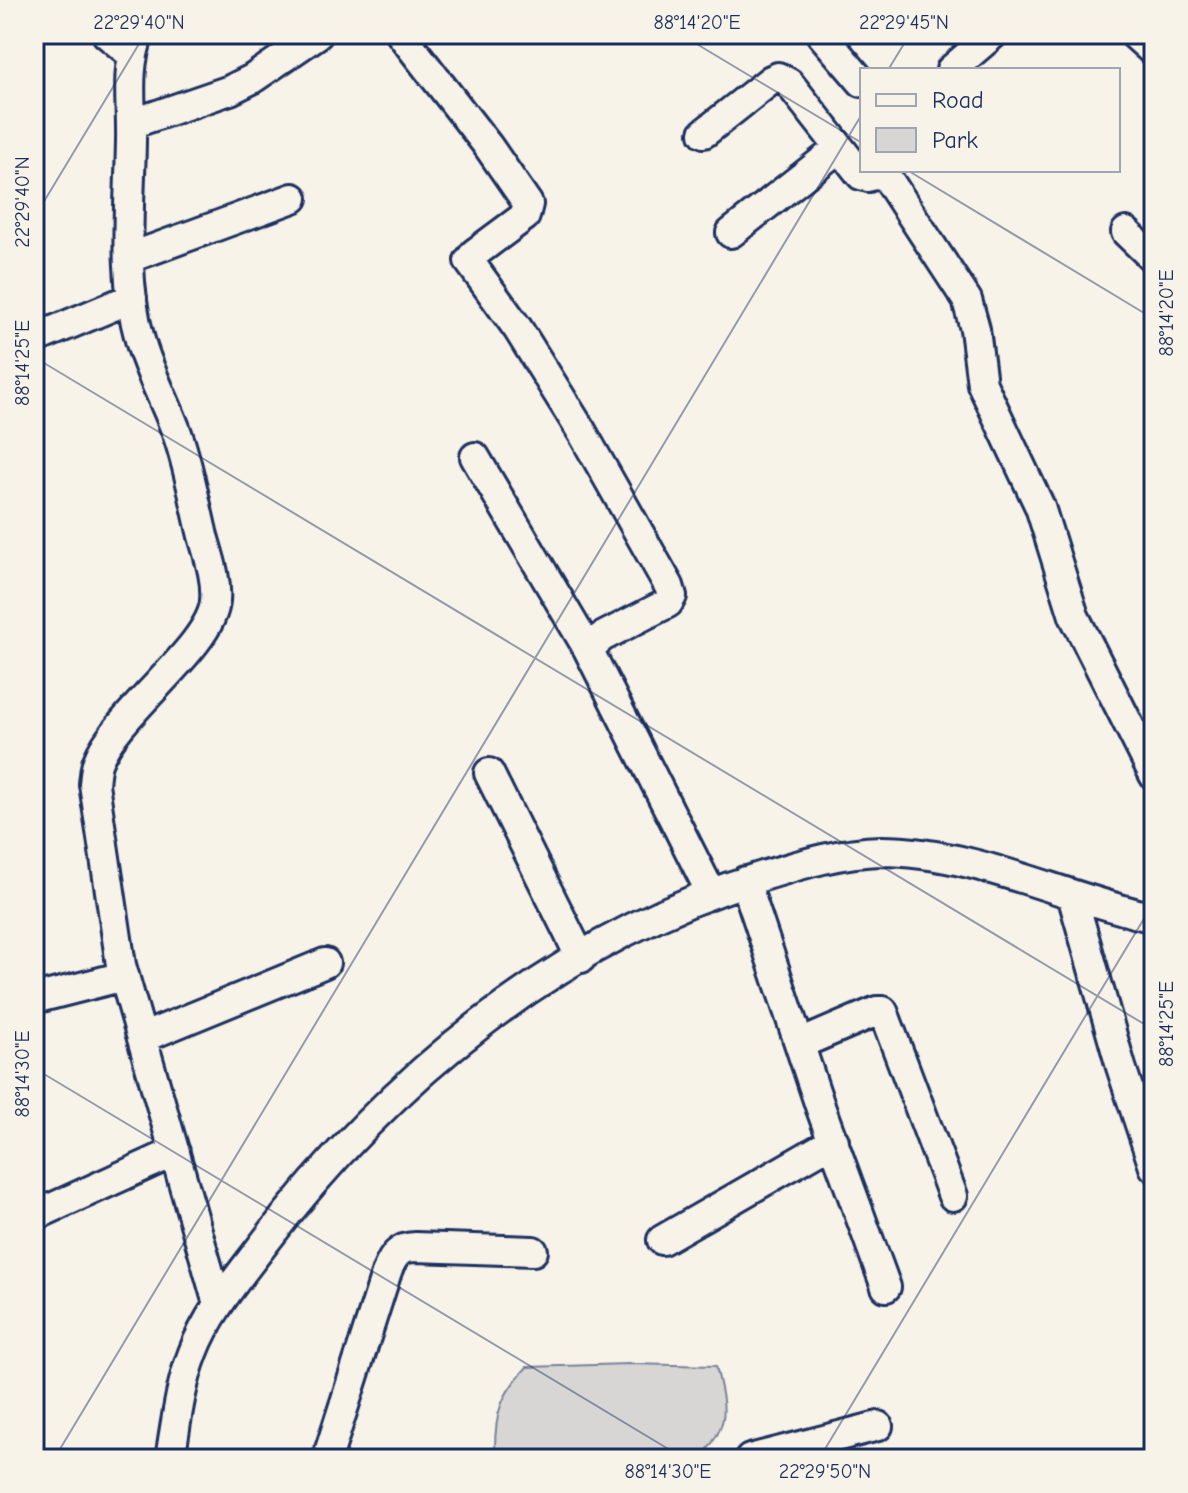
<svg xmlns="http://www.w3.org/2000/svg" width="1188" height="1493" font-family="'Comic Neue',sans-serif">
<rect width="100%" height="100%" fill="#f7f3e8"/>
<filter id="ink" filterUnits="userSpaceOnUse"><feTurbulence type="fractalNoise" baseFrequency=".0125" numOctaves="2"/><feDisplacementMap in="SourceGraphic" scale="16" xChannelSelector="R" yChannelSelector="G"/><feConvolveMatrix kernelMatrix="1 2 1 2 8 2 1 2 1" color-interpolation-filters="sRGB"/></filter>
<g filter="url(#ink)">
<path fill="#d7d6d4" stroke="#798299" stroke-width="2" d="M629,1364L716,1366C726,1410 731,1423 700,1459H542L495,1449C495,1413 501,1394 527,1367Z"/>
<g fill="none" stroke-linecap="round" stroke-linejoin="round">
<g stroke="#1b2f5e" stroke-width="34">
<path id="minor" d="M107,34L131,54
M139,34C125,70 132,103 131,141C130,206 122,277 140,340C149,373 167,404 178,436C189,468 195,503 203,536C209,557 217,579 215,601C212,646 117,712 98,761C95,768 95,777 94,784L121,965L218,1304
M401,34L488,146L528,204L525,216L475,253L469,261L518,329L582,432L669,586L672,596L668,603L602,637L588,649L711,893
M821,34L862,82
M1134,34L1154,52
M951,70L993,34
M131,124L230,90L252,79L318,34
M704,133L771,80L778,77L789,83L861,175L868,177L877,170
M882,170L967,300L975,329L982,384L1040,507L1074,616L1154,775
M1126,232L1154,259
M731,233L839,148
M129,258L293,198
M34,339L132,298
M475,457L588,649
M489,773L581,958
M745,881L821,1109L886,1287
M1072,895L1121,1067L1154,1167
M34,999L124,976
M142,1038L325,963
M800,1044L877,1011H883L953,1196
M34,1216L175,1152
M662,1240L834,1141
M170,1459C176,1424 180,1386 193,1353C208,1313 237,1279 262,1246C387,1080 562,936 763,876C802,864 840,852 881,851C973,851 1065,898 1154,918
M327,1459L387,1271C393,1256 399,1247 415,1247L533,1251
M750,1459L878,1426"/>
</g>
<use href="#minor" stroke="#f7f3e8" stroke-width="28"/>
</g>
</g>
<path fill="none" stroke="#1b2f5e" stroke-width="2" stroke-opacity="0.45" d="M680,34L862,143M888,70L910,34M907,170L1154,319M34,218L145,34M34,357L1154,1030M34,1068L685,1459M54,1459L862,114M819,1459L1154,902"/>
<rect width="1188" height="1493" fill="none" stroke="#f7f3e8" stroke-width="88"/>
<rect x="860" y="68" width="260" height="104" fill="#f7f3e8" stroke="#9fa5b1" stroke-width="2"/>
<rect x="876" y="94" width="40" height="12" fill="#f7f3e8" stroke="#9fa5b1" stroke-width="2"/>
<text x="932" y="108" font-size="24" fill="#1b2f5e">Road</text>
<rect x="876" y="128" width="40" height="24" fill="#d7d6d4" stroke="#9fa5b1" stroke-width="2"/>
<text x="932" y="148" font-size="24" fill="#1b2f5e">Park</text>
<rect x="44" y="44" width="1100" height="1405" fill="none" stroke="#1b2f5e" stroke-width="3"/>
<g font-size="20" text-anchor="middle" fill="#1b2f5e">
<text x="139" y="29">22°29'40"N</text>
<text x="697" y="29">88°14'20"E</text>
<text x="904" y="29">22°29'45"N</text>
<text transform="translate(22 202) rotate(-90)" y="7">22°29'40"N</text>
<text transform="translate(1166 313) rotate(-90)" y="7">88°14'20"E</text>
<text transform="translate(22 363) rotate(-90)" y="7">88°14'25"E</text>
<text transform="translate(1166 1024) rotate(-90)" y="7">88°14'25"E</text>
<text transform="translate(22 1074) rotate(-90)" y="7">88°14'30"E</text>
<text x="668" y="1478">88°14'30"E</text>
<text x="825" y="1478">22°29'50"N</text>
</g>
</svg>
